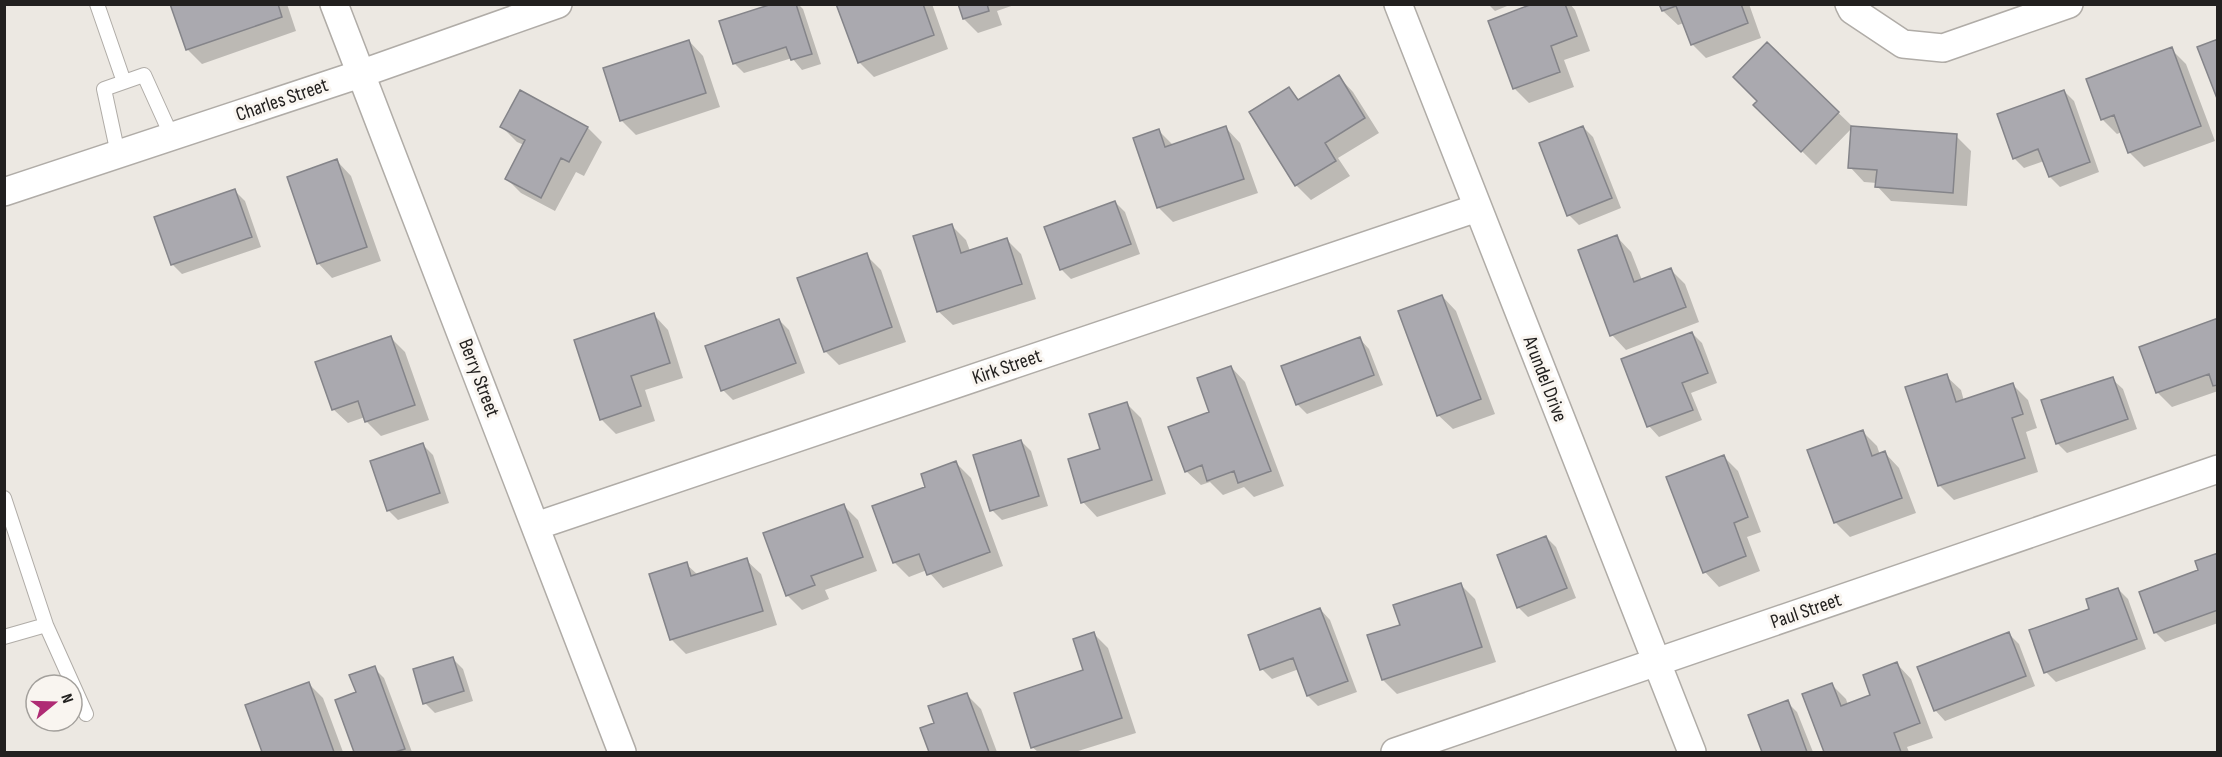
<svg xmlns="http://www.w3.org/2000/svg" width="2222" height="757" font-family="'Sofia Sans Condensed',sans-serif">
<rect width="100%" height="100%" fill="#ece8e2"/>
<path fill="#0003" d="M172,4H287L296,31L202,64L187,49Z
M777,4H798L803,9L821,64L802,70L792,58L744,73L734,63Z
M838,4H932L948,49L874,77L859,62Z
M959,4H1017L997,11L1002,25L978,33L964,19Z
M1488,4H1512L1495,11Z
M1537,4H1570L1575,10L1590,51L1564,60L1574,87L1529,103L1515,89L1490,22Z
M1661,4H1749L1761,38L1706,58L1692,44L1684,23L1678,25L1663,11Z
M689,41L703,56L720,107L636,135L621,120Z
M1767,44L1853,127L1816,165L1755,105L1759,101Z
M2171,49L2186,64L2215,141L2144,167L2129,152L2122,132L2117,134L2102,119L2088,80Z
M1339,77L1353,92L1379,133L1338,158L1350,176L1311,200L1296,185L1251,113L1289,89L1300,101Z
M2064,91L2074,101L2099,172L2060,187L2050,177L2044,161L2024,168L2014,158Z
M502,127L588,128L602,142L584,176L576,172L555,211L521,193L507,179L524,145L517,142Z
M1583,127L1593,137L1621,208L1579,225L1569,215Z
M1226,128L1240,143L1258,193L1173,222L1158,207L1159,131L1174,146Z
M1956,136L1971,151L1967,206L1891,201L1877,186V183L1864,182L1850,167Z
M337,161L351,176L381,261L332,278L318,263Z
M235,191L245,201L261,247L182,274L172,264Z
M1115,202L1125,212L1140,254L1071,279L1061,269Z
M952,226L966,240L970,251L1007,240L1021,254L1036,299L953,325L938,311Z
M1617,237L1631,252L1642,280L1671,270L1685,284L1699,322L1626,350L1612,335Z
M866,255L881,270L906,342L839,365L825,351Z
M1442,296L1456,311L1495,414L1453,429L1438,415Z
M654,315L668,330L683,378L645,390L655,421L616,434L601,419Z
M2218,319V391L2172,407L2158,393L2141,348Z
M779,320L789,330L805,373L733,400L723,390Z
M1692,333L1702,343L1717,383L1691,393L1702,420L1659,437L1649,426L1623,360Z
M391,338L405,352L429,420L381,436L367,422L365,417L348,423L333,409Z
M1359,338L1369,349L1383,385L1307,414L1297,404Z
M1231,367L1245,382L1284,486L1254,497L1244,487L1223,495L1210,482L1201,485L1186,471Z
M1946,376L1961,390L1964,401L2013,385L2028,400L2037,428L2026,432L2038,472L1954,500L1939,485Z
M2112,379L2123,389L2137,429L2067,453L2057,443Z
M1127,404L1141,418L1166,494L1097,517L1083,502Z
M1862,431L1877,446L1880,455L1885,453L1899,468L1916,513L1850,537L1835,522Z
M1021,441L1031,451L1048,506L1002,520L992,510Z
M423,445L433,455L449,503L398,520L388,510Z
M1724,457L1738,471L1761,532L1747,537L1760,571L1719,587L1705,572Z
M956,463L971,478L1003,566L943,588L927,570L909,577L894,562L927,488Z
M844,506L858,520L877,571L825,590L829,599L802,610L787,595Z
M1546,537L1556,547L1576,598L1528,617L1518,607Z
M2218,555V623L2165,642L2155,632L2200,571Z
M746,560L761,574L777,625L686,654L671,639L686,564L698,575Z
M1460,584L1475,599L1496,662L1397,694L1383,680L1401,625Z
M2118,589L2128,599L2146,649L2056,682L2046,672Z
M1320,609L1330,620L1357,692L1318,706L1308,696L1299,669L1272,679L1262,669Z
M1094,634L1108,648L1136,733L1075,752H1038L1032,747L1085,671Z
M2009,634L2019,644L2035,686L1945,721L1935,710Z
M453,659L463,669L473,701L435,713L425,703Z
M1897,664L1911,679L1933,738L1907,747L1909,752H1825L1804,695L1831,684L1846,699L1848,705L1872,696Z
M374,668L384,678L412,752H356L337,701L358,693Z
M309,684L323,698L343,752H264L247,706Z
M966,694L981,709L997,752H930L922,729L936,724Z
M1787,702L1797,712L1813,752H1764L1750,716Z"/>
<path fill="#aaa9af" stroke="#848489" stroke-width="1.5" d="M170,4H278L282,17L186,50Z
M772,4H796L812,54L791,60L786,47L733,64L719,21Z
M836,4H923L934,35L858,63Z
M958,4H987L989,11L963,19Z
M1532,4H1565L1577,36L1551,46L1560,72L1513,89L1488,21Z
M1659,4H1741L1748,23L1691,45L1676,6L1662,11Z
M2218,39V101L2197,47Z
M689,40L706,93L620,121L603,68Z
M1767,42L1839,112L1801,152L1753,105L1757,101L1733,77Z
M2172,47L2201,126L2128,153L2114,115L2101,120L2086,79Z
M1339,75L1365,118L1325,143L1336,161L1295,186L1249,112L1289,87L1298,100Z
M520,90L588,127L569,162L561,158L541,198L505,179L525,140L500,127Z
M2064,90L2090,162L2049,177L2038,149L2013,159L1997,114Z
M1226,126L1244,179L1157,208L1133,138L1159,129L1165,147Z
M1583,126L1612,198L1567,216L1539,143Z
M1851,126L1957,134L1953,193L1875,187L1877,170L1848,168Z
M337,159L367,247L317,264L287,177Z
M235,189L252,237L171,265L154,217Z
M1115,201L1131,244L1060,270L1044,227Z
M952,224L961,253L1007,238L1022,284L937,312L913,236Z
M1617,235L1634,282L1671,268L1686,307L1610,336L1578,250Z
M867,253L892,327L824,352L797,278Z
M1442,295L1481,399L1437,416L1398,311Z
M654,313L670,363L631,376L641,406L600,420L574,340Z
M2218,318V385L2213,386L2209,374L2156,393L2139,347Z
M779,319L796,363L721,391L705,346Z
M1692,332L1708,373L1682,383L1693,410L1647,427L1621,359Z
M391,336L415,405L365,422L358,401L332,410L315,362Z
M1360,337L1374,375L1296,405L1281,366Z
M1231,366L1271,471L1238,483L1234,471L1207,481L1202,465L1185,472L1168,427L1209,412L1197,378Z
M1947,374L1956,402L2013,383L2023,414L2012,418L2025,458L1938,486L1905,387Z
M2113,377L2128,419L2056,444L2041,400Z
M1127,402L1152,480L1081,503L1068,459L1100,449L1089,414Z
M1863,430L1872,456L1885,451L1902,498L1834,523L1807,450Z
M1021,440L1039,496L990,511L973,455Z
M423,443L440,493L387,511L370,461Z
M1724,455L1748,517L1734,523L1746,556L1703,573L1666,477Z
M956,461L990,552L927,575L919,554L893,563L872,506L925,487L921,474Z
M844,504L863,557L811,576L815,585L786,596L763,533Z
M1546,536L1567,588L1517,608L1497,555Z
M2218,553V610L2154,633L2139,592L2198,570L2195,561Z
M747,558L763,611L670,640L649,574L687,562L691,576Z
M1461,583L1482,647L1382,680L1367,635L1400,625L1393,605Z
M2118,588L2137,639L2044,673L2029,630L2089,609L2086,599Z
M1320,608L1348,681L1307,696L1293,658L1260,670L1248,635Z
M1094,632L1122,718L1031,748L1014,693L1083,670L1073,639Z
M2009,632L2026,676L1934,711L1917,667Z
M453,657L464,691L423,704L413,669Z
M1897,662L1920,723L1894,733L1901,752H1824L1802,694L1832,683L1841,706L1870,695L1863,675Z
M375,666L405,749L395,752H354L335,700L356,692L349,675Z
M309,682L334,752H262L245,705Z
M967,693L989,752H929L920,728L934,723L928,706Z
M1788,700L1807,752H1762L1748,715Z"/>
<g fill="none" stroke-linecap="round" stroke-linejoin="round">
<g stroke="#b0aca7" stroke-width="16">
<path id="lane" d="M97,4L124,82
M118,154L104,89L144,75L172,137
M4,498L46,625L4,637
M46,625L86,714"/>
</g>
<g stroke="#b0aca7" stroke-width="30">
<path id="street" d="M334,4L622,752
M1398,4L1692,752
M1849,4L1852,10L1903,44L1943,48L2069,4
M4,192L360,74L558,4
M536,526L1477,208
M1395,752L2218,469"/>
</g>
<use href="#lane" stroke="#fff" stroke-width="14"/>
<use href="#street" stroke="#fff" stroke-width="27"/>
</g>
<g text-anchor="middle" dominant-baseline="central" stroke-width="6" stroke-linejoin="round" paint-order="stroke">
<g font-size="20" fill="#22201f" stroke="#f9f5f0">
<text transform="translate(282 100) rotate(-19)">Charles Street</text>
<text transform="translate(1007 367) rotate(-19)">Kirk Street</text>
<text transform="translate(479 378) rotate(69)">Berry Street</text>
<text transform="translate(1545 379) rotate(69)">Arundel Drive</text>
<text transform="translate(1806 611) rotate(-19)">Paul Street</text>
</g>
</g>
<rect width="2222" height="757" fill="none" stroke="#22201f" stroke-width="12"/>
<g transform="translate(54 703) rotate(71)"><circle r="28" fill="#f9f5f0" stroke="#a3a09c" stroke-width="1.5"/>
<path d="M0-4.5L10 22L0 15L-10 22Z" fill="#af2b74"/>
<text y="-9" font-size="16" font-weight="bold" text-anchor="middle" fill="#22201f">N</text>
</g>
</svg>
